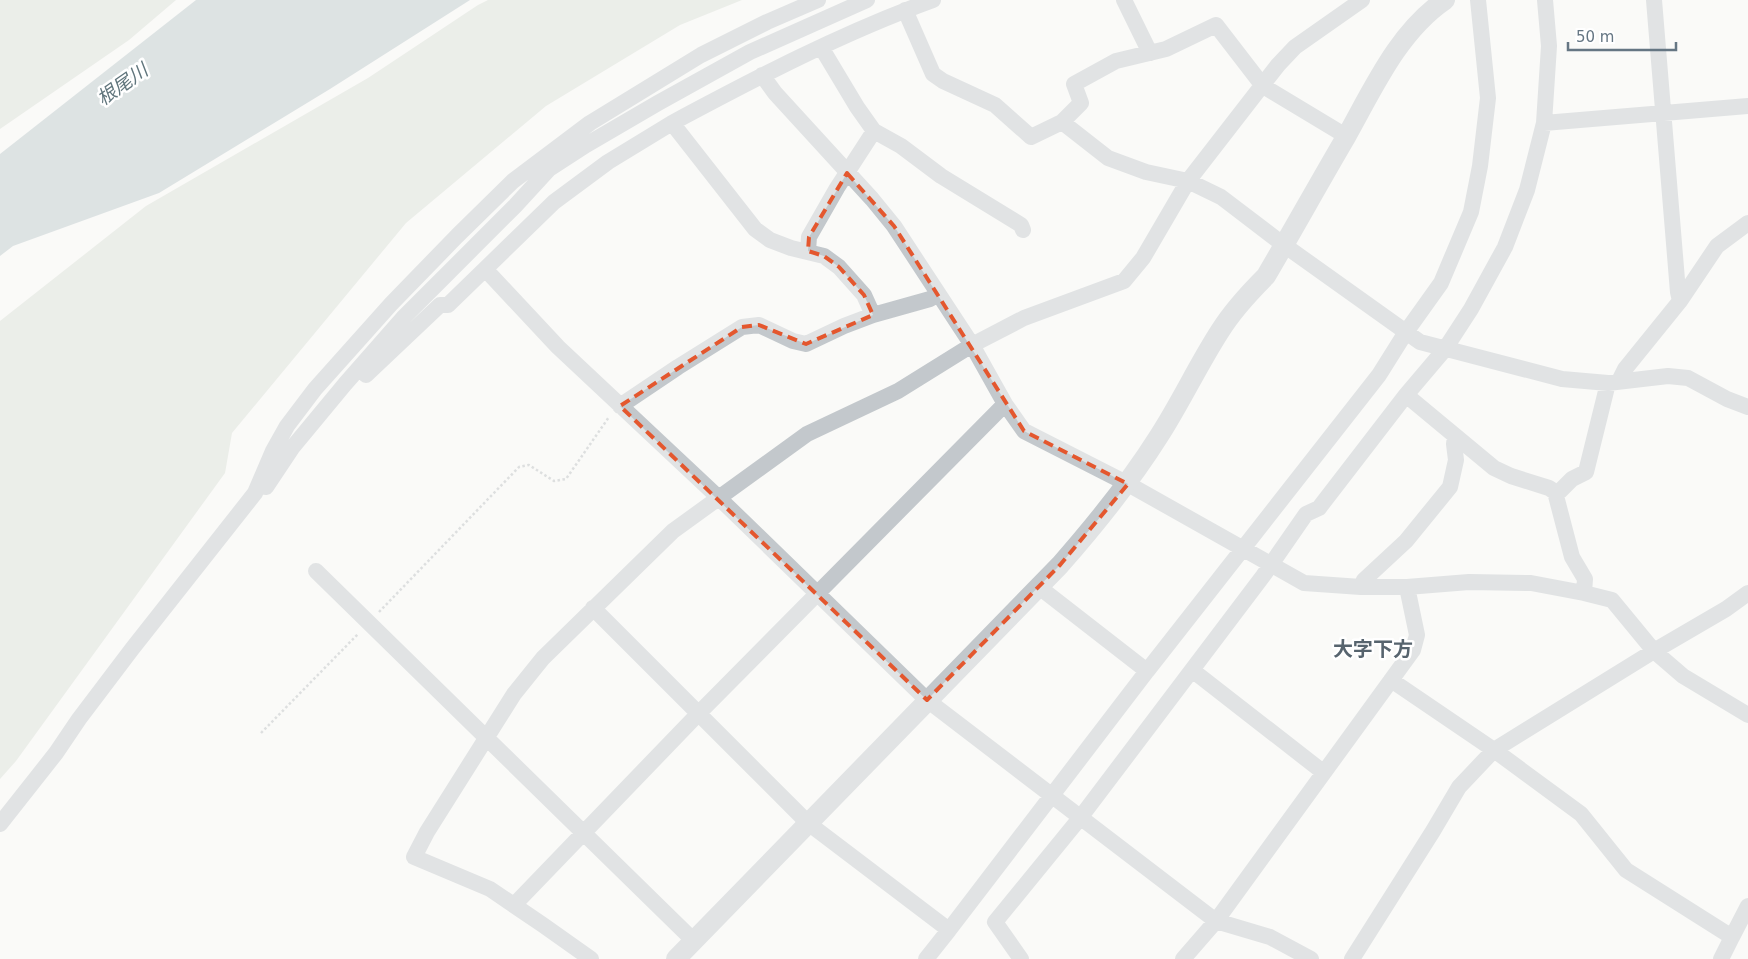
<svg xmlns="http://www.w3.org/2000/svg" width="1748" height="959" font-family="'DejaVu Sans','Noto Sans JP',sans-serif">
<rect width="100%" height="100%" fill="#fafaf8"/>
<path fill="#dadfd7" d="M0,0H176L129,40L0,129Z
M488,0H742L680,25L546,106L406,223L232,433L225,473L16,761L0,779V321L146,206L368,78L478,5Z"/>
<path fill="#bbc7cb" d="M196,0H470L330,89L159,193L13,246L0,256V154Z"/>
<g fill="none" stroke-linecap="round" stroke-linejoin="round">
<path stroke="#bbbfc2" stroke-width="2.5" stroke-dasharray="2.5 2.5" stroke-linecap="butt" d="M379,612L519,467L529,465L554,481L566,479L609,417
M261,733L358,634"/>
<path stroke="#c3c8cc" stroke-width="16" d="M1124,0L1150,53
M1654,0L1678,292L1680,301
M905,10L933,74L943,81L995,105L1031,137L1062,122L1108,158L1146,172L1188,181L1221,197L1284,245L1420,342L1562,379L1608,383L1668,376L1688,378L1727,399L1748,407
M821,47L857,107L874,131L901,146L941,176L1021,225L1023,230
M762,75L775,93L872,199L894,226L972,345L1005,404L1024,431L1128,484L1304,583L1361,587H1407L1469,582L1531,583L1584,593L1612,600L1654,651L1683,676L1748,715
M1062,122L1081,103L1074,84L1116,61L1166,49L1216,25L1263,86L1346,136
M1544,123L1748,106
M808,251L809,237L837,188L874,131
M486,270L558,347L719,498L927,700L1216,921L1270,937L1311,959
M873,315L864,295L839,267L824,256L791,248L770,240L755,229L672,123C756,78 842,33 933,0
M366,375L440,305H448L554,202L608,162L672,123
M1619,381L1625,369L1680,301L1717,246L1748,223
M1406,395L1494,468L1511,476L1549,488L1555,492L1572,557L1585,579L1584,593
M620,406L678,367L742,327L759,325L793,341L806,344L844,326L873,315L930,299L938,294
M266,487L292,448L345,384L403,318L515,206L549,169L586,145L658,103L750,52L867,0
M1555,492L1560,491L1572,479L1586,472L1608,383
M316,571L694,941
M1361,587L1364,580L1406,541L1450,487L1456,460L1454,444L1455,437
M593,608L808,823L949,930L1147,671L1039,587
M1192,670L1323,772
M1147,671L1379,375L1406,332L1441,283L1471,212L1480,166L1488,98L1478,0
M1391,680L1494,750L1581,814L1626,870L1732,937L1748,906
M0,824L56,753L79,719L132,649L255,493L273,451L287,426L315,389L391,304L457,236L513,181L590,123L701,55L767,22L818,0
M514,905L699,713L1005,404
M591,959L543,925L490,889L414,857L427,832L514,694L543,658L673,531L807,434L898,391L972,345L1024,318L1124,281L1143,258L1188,181L1278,65L1295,47L1362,0
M926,959L949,930
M1021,959L995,922L1080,818L1263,576L1306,514L1319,508L1406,395L1445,349L1471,309L1505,247L1527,190L1544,123L1549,46L1545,0
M1183,959L1216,921L1413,650L1417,635L1407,587
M1352,959L1433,831L1459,787L1494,750L1654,651L1726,609L1748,593
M1721,959L1732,937"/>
<path stroke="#c3c8cc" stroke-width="20" d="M676,959L1060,565C1096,524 1130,482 1159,436C1181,402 1198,365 1220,331C1233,310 1249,293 1266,276C1293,230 1319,183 1346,137C1373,89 1398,32 1445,0"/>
</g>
<path d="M0 0H1748V959H0ZM847,173L894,226L1024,431L1128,484L1060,565L927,700L620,406L742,327L759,325L806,344L873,315L864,295L839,267L824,256L808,251L809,237Z" fill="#fafaf8" fill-opacity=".55" fill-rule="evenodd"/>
<path fill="none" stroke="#e4572e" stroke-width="4" stroke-dasharray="10 6" stroke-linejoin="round" d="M847,173L894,226L1024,431L1128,484L1060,565L927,700L620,406L742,327L759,325L806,344L873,315L864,295L839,267L824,256L808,251L809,237Z"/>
<g text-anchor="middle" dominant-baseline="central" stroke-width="5" stroke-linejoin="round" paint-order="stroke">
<g font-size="19" font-style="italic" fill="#60757c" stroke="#fff">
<text transform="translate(122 84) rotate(-35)">根尾川</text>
</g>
<g font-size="20" font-weight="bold" fill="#57646e" stroke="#fff">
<text x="1373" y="649">大字下方</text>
</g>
</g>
<path d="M1568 42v8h108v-8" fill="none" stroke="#657683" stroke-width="2.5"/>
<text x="1576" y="42" font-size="15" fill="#657683" stroke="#ffffff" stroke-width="4" paint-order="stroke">50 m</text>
</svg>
